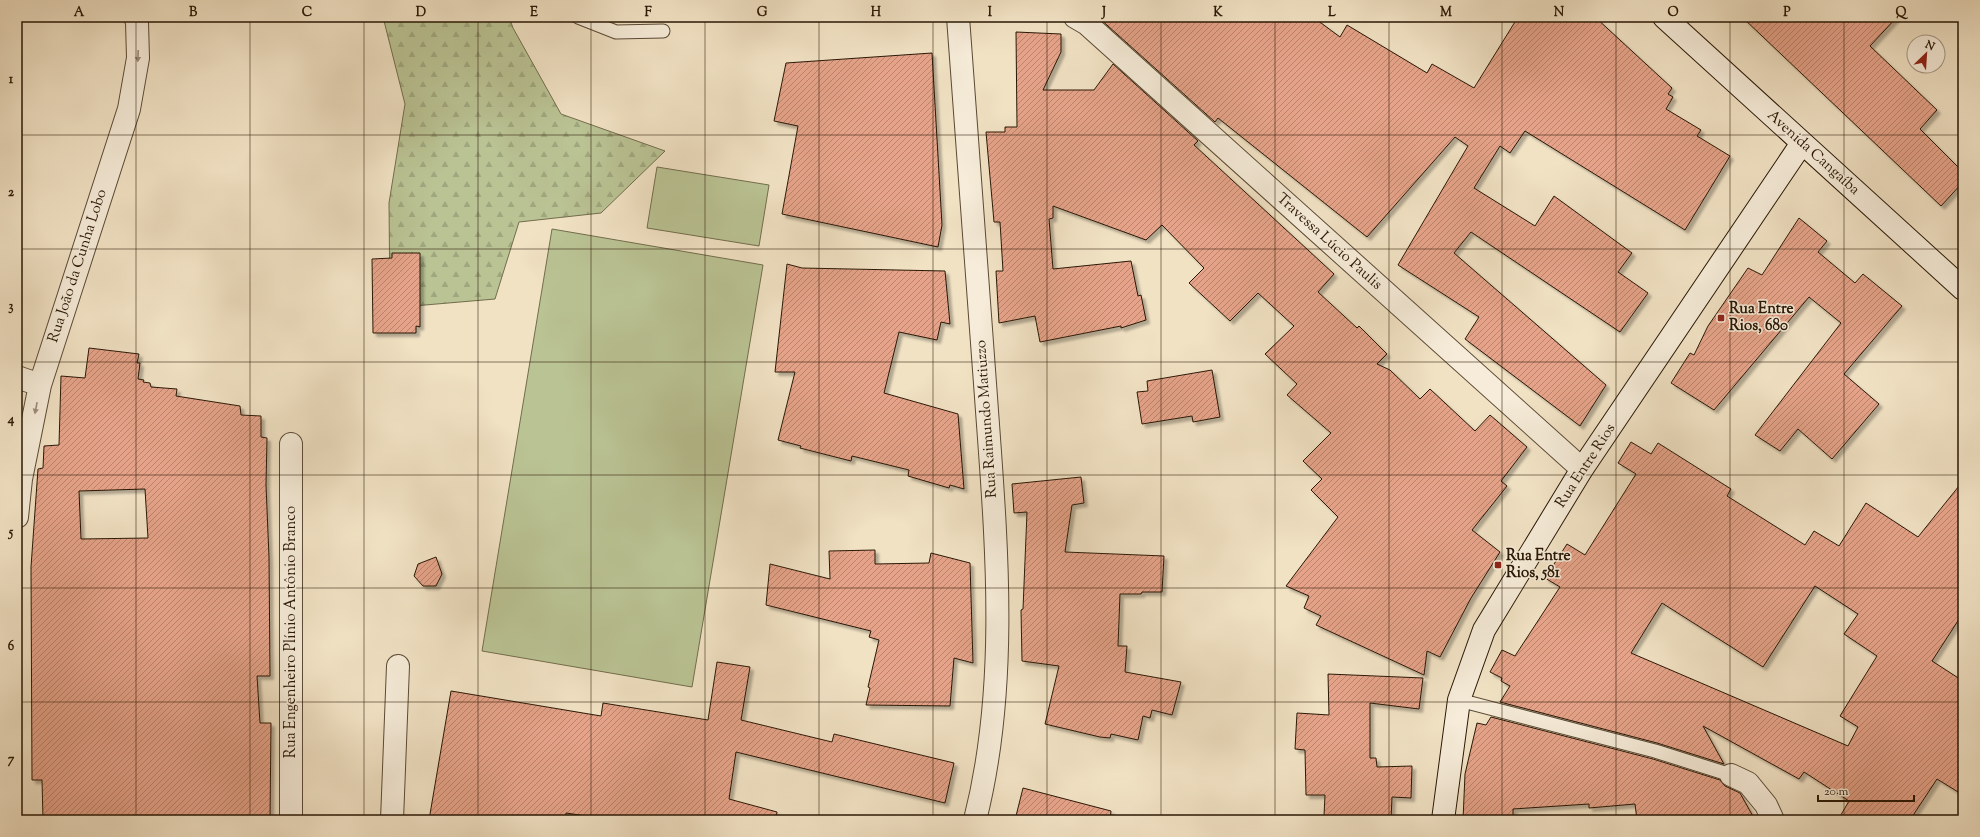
<svg xmlns="http://www.w3.org/2000/svg" width="1980" height="837" font-family="'Sorts Mill Goudy',serif">
<defs>
<pattern id="forest-firs" width="22" height="20" patternUnits="userSpaceOnUse"><rect width="22" height="20" fill="#bac394"/><path d="M5 1l3.5 6h-7zM16 11l3.5 6h-7z" fill="#a0a77e"/></pattern>
<pattern id="building-hatch" width="6" height="6" patternUnits="userSpaceOnUse"><rect width="6" height="6" fill="#e6a389"/><path d="M-1 1l2-2M0 6l6-6M5 7l2-2" fill="none" stroke="#ba846e"/></pattern>
<filter id="shadow"><feDropShadow dx="3.5" dy="3.5" stdDeviation="1" flood-color="#0004"/></filter>
</defs>
<rect width="100%" height="100%" fill="#f1e2c4"/>
<filter id="stains"><feTurbulence type="fractalNoise" baseFrequency=".005" numOctaves="4"/><feColorMatrix values="0 0 0 0 .2 0 0 0 0 .09 0 0 0 0 .02 0 0 0 .5 -.17"/></filter>
<radialGradient id="worn" r=".72"><stop offset=".6" stop-color="#630" stop-opacity="0"/><stop offset="1" stop-color="#630" stop-opacity=".3"/></radialGradient>
<path fill="url(#forest-firs)" stroke="#726d4c" d="M383,17H509L513,28L561,114L665,151L601,213L519,222L495,299L390,308L389,203L405,104Z"/>
<path fill="#bac394" stroke="#726d4c" d="M657,167L769,185L759,246L647,228Z
M552,229L763,265L692,687L482,651Z"/>
<path fill="url(#building-hatch)" stroke="#291705" fill-rule="evenodd" filter="url(#shadow)" d="M1098,17H1313L1340,37L1347,25L1427,73L1432,64L1474,88L1518,17H1595L1672,88L1668,94L1673,97L1666,109L1701,130L1697,136L1730,156L1685,230L1525,131L1510,153L1500,146L1474,188L1535,226L1554,196L1632,253L1618,272L1648,293L1620,332L1471,232L1454,253L1606,385L1580,426L1465,339L1479,317L1398,265L1468,146L1455,137L1367,237L1218,118L1215,122Z
M1742,17H1897L1870,46L1937,110L1920,129L1963,172V182L1941,206Z
M1016,32L1061,34V52L1043,90H1094L1113,64L1198,141L1194,145L1334,274L1318,292L1357,328L1359,326L1387,354L1377,364L1390,370L1420,399L1430,389L1475,431L1490,415L1527,447L1501,481L1507,486L1472,530L1500,552L1471,598L1440,657L1427,651L1424,675L1316,625L1321,616L1304,608L1309,596L1286,586L1338,517L1311,490L1322,479L1303,461L1331,433L1287,395L1297,384L1265,354L1294,326L1258,293L1230,321L1189,283L1204,268L1162,225L1146,240L1053,206V218L1049,219L1053,269L1131,261L1138,296L1141,295L1146,320L1121,328V326L1040,342L1035,316L999,323L996,271H1003L1000,222H994L986,132H1005V127H1017Z
M932,53L942,225L938,247L782,214L798,126L774,121L786,63Z
M1799,218L1827,241L1818,252L1855,283L1863,274L1902,306L1844,374L1879,404L1832,459L1798,429L1780,451L1755,435L1841,323L1809,297L1714,410L1671,383L1690,353L1694,355L1708,326L1748,268L1762,275Z
M392,253H420V327L416,326V333H373L372,259L392,258Z
M787,264L802,268L945,271L950,324L941,322L937,340L899,332L884,393L958,414L964,489L950,485L949,488L908,476L909,470L852,456L851,461L800,448L801,446L778,440L795,372H775Z
M89,348L139,354L137,363H140L138,379L144,380L143,382L150,383L151,387L177,389L176,396L240,406L241,415L261,416V437L267,438L266,485L269,557L270,676H257L260,723H271L270,820H43L42,780H32L31,567L38,469L43,468L44,446L59,445L61,376L85,378ZM145,489L148,538L81,539L79,491Z
M1212,370L1220,417L1193,422L1192,416L1142,424L1137,392L1148,391L1147,381Z
M1631,442L1651,454L1658,443L1731,489L1727,496L1805,545L1814,531L1839,546L1866,503L1918,537L1963,481V613L1932,661L1963,681V795L1937,779L1910,820H1838L1849,801L1804,772L1799,779L1703,726L1724,764L1657,743L1500,702L1510,686L1501,681L1502,678L1490,672L1502,650L1515,656L1560,587L1545,578L1567,544L1585,555L1636,474L1618,463ZM1815,586L1858,614L1844,634L1877,656L1840,716L1858,727L1848,746L1631,653L1662,603L1763,667Z
M1081,477L1084,503L1072,505L1065,552L1164,556L1162,592H1142L1141,594H1120L1118,646H1127L1125,672L1181,682L1172,715L1152,710L1150,718L1143,716L1138,740L1111,734L1110,738L1100,737L1045,724L1059,666L1022,661L1021,610L1023,609L1027,512L1014,513L1012,484Z
M875,550V564L929,563L931,553L970,563L973,663L954,658L950,706L866,705L870,688L868,687L879,640L869,637L871,631L766,605L770,564L830,579L829,551Z
M436,557L442,574L436,586H423L414,576L418,564Z
M717,662L750,667L741,720L832,742L834,734L954,763L945,803L736,752L729,799L777,812L776,820H613L566,813L565,820H429L451,691L601,716L603,703L708,720Z
M1328,674L1423,678L1419,709L1370,703V758H1376L1377,767L1412,766L1411,798L1392,797L1391,820H1343V816H1324L1325,795H1306L1305,750L1295,749L1297,713L1329,715Z
M1491,717L1653,759L1720,780L1725,786L1740,793L1755,820H1637L1635,804L1589,808V804L1513,809V816L1463,820L1465,774L1477,723L1486,725Z
M1023,788L1111,811L1110,820H1015Z"/>
<g fill="none" stroke-linecap="round" stroke-linejoin="round">
<g stroke="#5b4a35" stroke-width="15">
<path id="lane" d="M578,17L616,32L663,31
M1459,700L1655,751L1731,775"/>
</g>
<g stroke="#5b4a35" stroke-width="24">
<path id="street" d="M958,17C967,144 977,270 986,397C996,537 1010,682 975,820
M1075,17L1087,24L1582,469
M17,377L40,385
M291,444V820
M17,517L21,479L40,385L129,109L138,58L137,22L135,17
M1731,775L1748,783L1766,805L1773,820
M392,820L398,666"/>
</g>
<g stroke="#291705" stroke-width="24">
<path id="secondary" d="M1664,17L1963,289
M1443,820L1459,700L1484,630L1582,469L1802,143"/>
</g>
<use href="#lane" stroke="#f6ecd9" stroke-width="13"/>
<use href="#street" stroke="#f6ecd9" stroke-width="22"/>
<use href="#secondary" stroke="#f6ecd9" stroke-width="22"/>
</g>
<defs><path id="oneway-solid" d="M-6-.8H1V-3.2L6.5 0L1 3.2V.8H-6Z"/></defs>
<g fill="#9a8c7a">
<use href="#oneway-solid" transform="translate(138 56) rotate(92)"/>
<use href="#oneway-solid" transform="translate(36 408) rotate(101)"/>
</g>
<path fill="none" stroke="#291705" stroke-width="1" stroke-opacity="0.55" d="M136,17V820M250,17V820M364,17V820M478,17V820M591,17V820M705,17V820M819,17V820M933,17V820M1047,17V820M1161,17V820M1275,17V820M1389,17V820M1502,17V820M1616,17V820M1730,17V820M1844,17V820M17,135H1963M17,249H1963M17,362H1963M17,475H1963M17,588H1963M17,702H1963"/>
<g fill="#8f2418" stroke="#f6ecd9" stroke-width="1.5">
<rect x="1717" y="314" width="8" height="8" rx="2"/>
<rect x="1494" y="561" width="8" height="8" rx="2"/>
</g>
<g text-anchor="middle" dominant-baseline="central" stroke-width="3" stroke-linejoin="round" paint-order="stroke">
<g font-size="15" fill="#291705" stroke="#f6ecd9">
<text transform="translate(1813 153) rotate(42)">Avenida Cangaíba</text>
<text transform="translate(1329 242) rotate(42)">Travessa Lúcio Paulis</text>
<text transform="translate(78 266) rotate(-72)">Rua João da Cunha Lobo</text>
<text transform="translate(987 419) rotate(-94)">Rua Raimundo Matiuzzo</text>
<text transform="translate(1586 466) rotate(-57)">Rua Entre Rios</text>
<text transform="translate(291 632) rotate(-90)">Rua Engenheiro Plínio Antônio Branco</text>
</g>
<g font-size="15" font-weight="bold" fill="#291705" stroke="#f6ecd9" text-anchor="start">
<text x="1729" y="309">Rua Entre<tspan x="1729" dy="17">Rios, 680</tspan></text>
<text x="1506" y="556">Rua Entre<tspan x="1506" dy="17">Rios, 581</tspan></text>
</g>
</g>
<rect width="1980" height="837" fill="none" stroke="#f1e2c4" stroke-width="44"/>
<g transform="translate(1926 54) rotate(25)"><circle r="19" fill="#f6ecd9" stroke="#a49784"/>
<path d="M0-3L7 15L0 10L-7 15Z" fill="#8f2418"/>
<text y="-6" font-size="11" font-weight="bold" text-anchor="middle" fill="#291705">N</text>
</g>
<path d="M1818 795v6h96v-6" fill="none" stroke="#291705" stroke-width="2"/>
<text x="1824" y="795" font-size="12" fill="#291705" stroke="#f6ecd9" stroke-width="3" paint-order="stroke">20 m</text>
<rect x="22" y="22" width="1936" height="793" fill="none" stroke="#291705" stroke-width="1.5"/>
<g font-size="13" text-anchor="middle" font-weight="bold" fill="#291705">
<text x="79" y="16">A</text>
<text x="193" y="16">B</text>
<text x="307" y="16">C</text>
<text x="421" y="16">D</text>
<text x="534" y="16">E</text>
<text x="648" y="16">F</text>
<text x="762" y="16">G</text>
<text x="876" y="16">H</text>
<text x="990" y="16">I</text>
<text x="1104" y="16">J</text>
<text x="1218" y="16">K</text>
<text x="1332" y="16">L</text>
<text x="1446" y="16">M</text>
<text x="1559" y="16">N</text>
<text x="1673" y="16">O</text>
<text x="1787" y="16">P</text>
<text x="1901" y="16">Q</text>
<text x="11" y="83">1</text>
<text x="11" y="196">2</text>
<text x="11" y="310">3</text>
<text x="11" y="423">4</text>
<text x="11" y="536">5</text>
<text x="11" y="650">6</text>
<text x="11" y="763">7</text>
</g>
<rect width="100%" height="100%" filter="url(#stains)"/>
<rect width="100%" height="100%" fill="url(#worn)"/>
</svg>
